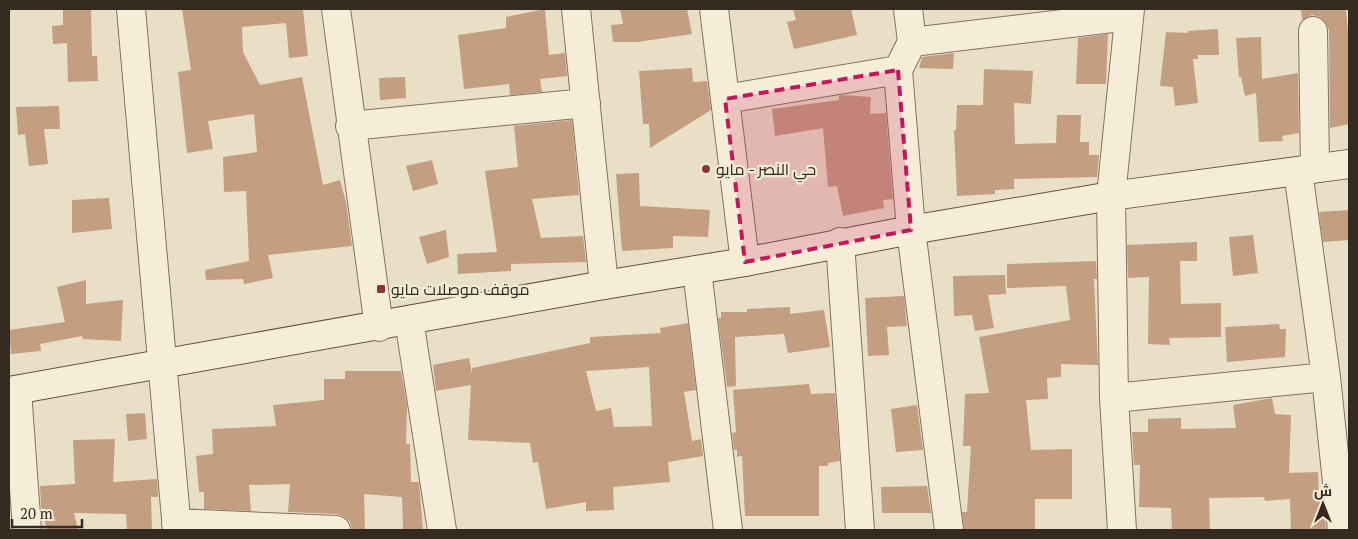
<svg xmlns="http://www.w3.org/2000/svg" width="1358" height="539" font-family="'PT Serif',Cairo,serif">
<rect width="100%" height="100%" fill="#e9dfc6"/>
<path fill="#c39e80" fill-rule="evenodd" d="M63,9H91L92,56H97L98,81L68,82L67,43L53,44L52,26L63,25Z
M182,9H303L308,56L289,58L286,23L242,27L243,52L260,85L302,77L323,185L340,180L346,202L352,246L268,255L273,278L244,284L243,279L206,280L205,270L249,261L246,191L224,192L223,157L257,152L254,114L208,121L213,149L187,153L178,72L191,70Z
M545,9L549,55L565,53L567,76L540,79L542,92L510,95L509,84L464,89L458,35L506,28V17Z
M620,9H687L692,34L637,42H613L611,25L623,24Z
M793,9H851L857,35L794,49L787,22L796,20Z
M1301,9H1346L1349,43V124L1330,128L1329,30L1326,23L1320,17L1312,15L1302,20Z
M1218,29L1219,55H1198V59H1193L1198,103L1175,106L1173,87L1160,86L1166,32L1188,33V31Z
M1108,34L1106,84H1076L1078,38Z
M1261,37L1262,79L1298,73L1299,133L1282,136L1283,141L1259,142L1256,93L1245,96L1241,77H1239L1236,38Z
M954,53L953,69L919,68L922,57Z
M692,68L693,82L707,81L711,110L650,148L649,124H643L639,71Z
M984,69L1033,71L1031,104L1014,103L1015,144L1056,143L1057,115H1081L1080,142H1089V155H1099L1097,177L1014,179V189L995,190V194L957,196L954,130H956L957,105H983Z
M405,77L406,98L380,100L379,78Z
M842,95L871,97L870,114L886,113L893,199L883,200L884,208L843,216L837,186L828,187L823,128L775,136L772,109L839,100V96Z
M59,106L60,129H44L48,164L29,166L25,134L18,135L16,107Z
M572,120L579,195L532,199L541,238L583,236L586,262L511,264V271L458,274L457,254L497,252L485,171L518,167L514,126Z
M432,160L438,184L413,191L406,166Z
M639,173L640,206L710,210L708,237L673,236V248L622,251L616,174Z
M109,198L112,229L72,233V200Z
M1349,210V240L1323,242L1319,212Z
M446,230L449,257L427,264L419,237Z
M1253,235L1258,273L1233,276L1229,237Z
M1197,242V261H1180L1181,304L1221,303V337L1169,338L1170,345L1148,344L1149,277L1128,278L1127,245Z
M1096,261L1097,279H1094L1098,365L1061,364V377L1047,378L1048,399L1026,400L1031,450L1072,449V499H1035V530H964L962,512H967L971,446H963L965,394L989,393L979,337L1070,320L1066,286L1007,288V264Z
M1005,275L1006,294L988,295L994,328L975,331L972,315L954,316L953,276Z
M86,280V304L123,300L121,341L83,339L82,336L40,344L41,351L11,354L9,330L65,322L57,287Z
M904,296L907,326L887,327L889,355L868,356L865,298Z
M790,307V314L824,310L830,347L788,353L784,334L735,337L736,386L727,387L718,318H721V312H747V309Z
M688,323L696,390L684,392L692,441L701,439L703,456L668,462L670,482L613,487L614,510L586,511V502L546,509L538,462L533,463L530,443L468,440L471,385L436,391L433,365L469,358L472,374V368L590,343V337L661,333L660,328ZM649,367L652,426L614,427L611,408L596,411L586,371Z
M1279,324L1280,329H1286L1285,357L1227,362L1225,327Z
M345,371H401L407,406L406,444H410L411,482H419L423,530H403L402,497L364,494L365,530H352L350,522L345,517L337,514L288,512L290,484L249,485L251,511L204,509V492H199L196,456L213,454L212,429L276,426L273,405L324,400V379H345Z
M809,384L811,394L835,393L840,461L828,463V466H819V516H745L742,456L737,457V450H734L732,433L736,432L733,390Z
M1272,398L1275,414L1291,415L1289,473L1318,472L1319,498H1323L1326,529L1291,530L1290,499L1265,501L1264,497L1209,498L1210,530H1172L1171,508L1139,507L1140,465H1134L1132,432H1148V419L1181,418V429L1236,428L1233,405Z
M917,405L923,450L896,452L891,409Z
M145,413L147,439L128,441L126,414Z
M115,439L113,482L157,479L158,497H151L152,530H127L126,514L74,513L78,530H47L41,506L40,486L75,484L73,440Z
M927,486L931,513H882L881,487Z"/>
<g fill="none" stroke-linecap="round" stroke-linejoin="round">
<g stroke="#82725e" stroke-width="30">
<path id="street" d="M131,9L177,530
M336,9L379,327
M576,9L604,285
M714,9L745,262
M908,9L912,42L898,70L911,230L949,530
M1313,31L1315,168
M912,42L1129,16
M725,99L898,70
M350,126L586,103
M1298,171L1326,377L1342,530
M840,242L860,530
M697,270L728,530
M409,320L442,530
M17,390L27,530
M1114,398L1326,377
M176,523L336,530
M1122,530L1114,398L1111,196L1130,9"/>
</g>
<g stroke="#645341" stroke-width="30">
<path id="secondary" d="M9,391L604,285L745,262L911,230L1111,196L1349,164"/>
</g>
<use href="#street" stroke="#f5edd8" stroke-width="28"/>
<use href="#secondary" stroke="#f5edd8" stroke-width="28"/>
</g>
<path fill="#c2185b" fill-opacity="0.2" stroke="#c2185b" stroke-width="4" stroke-dasharray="10 6" stroke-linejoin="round" d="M898,70L911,230L745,262L725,99Z"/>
<g fill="#8a3635" stroke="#f1ead4" stroke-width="2">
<circle cx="706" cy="169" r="5"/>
<rect x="376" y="284" width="10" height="10" rx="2.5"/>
</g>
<g text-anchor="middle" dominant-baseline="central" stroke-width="4.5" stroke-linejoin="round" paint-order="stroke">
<g font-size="16" fill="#342a20" stroke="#f1ead4" text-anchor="start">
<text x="716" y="169">حي النصر - مايو</text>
<text x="391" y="289">موقف موصلات مايو</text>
</g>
</g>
<rect width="1358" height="539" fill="none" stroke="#342a20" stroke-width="20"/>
<g transform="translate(1323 504)" stroke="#f1ead4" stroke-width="4" paint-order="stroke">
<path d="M0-4L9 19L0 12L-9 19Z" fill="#342a20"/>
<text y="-8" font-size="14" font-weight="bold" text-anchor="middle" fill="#342a20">ش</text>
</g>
<path d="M12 519v8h70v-8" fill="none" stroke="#342a20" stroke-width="2.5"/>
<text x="20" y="519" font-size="15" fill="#342a20" stroke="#f1ead4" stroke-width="4" paint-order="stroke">20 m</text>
</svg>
